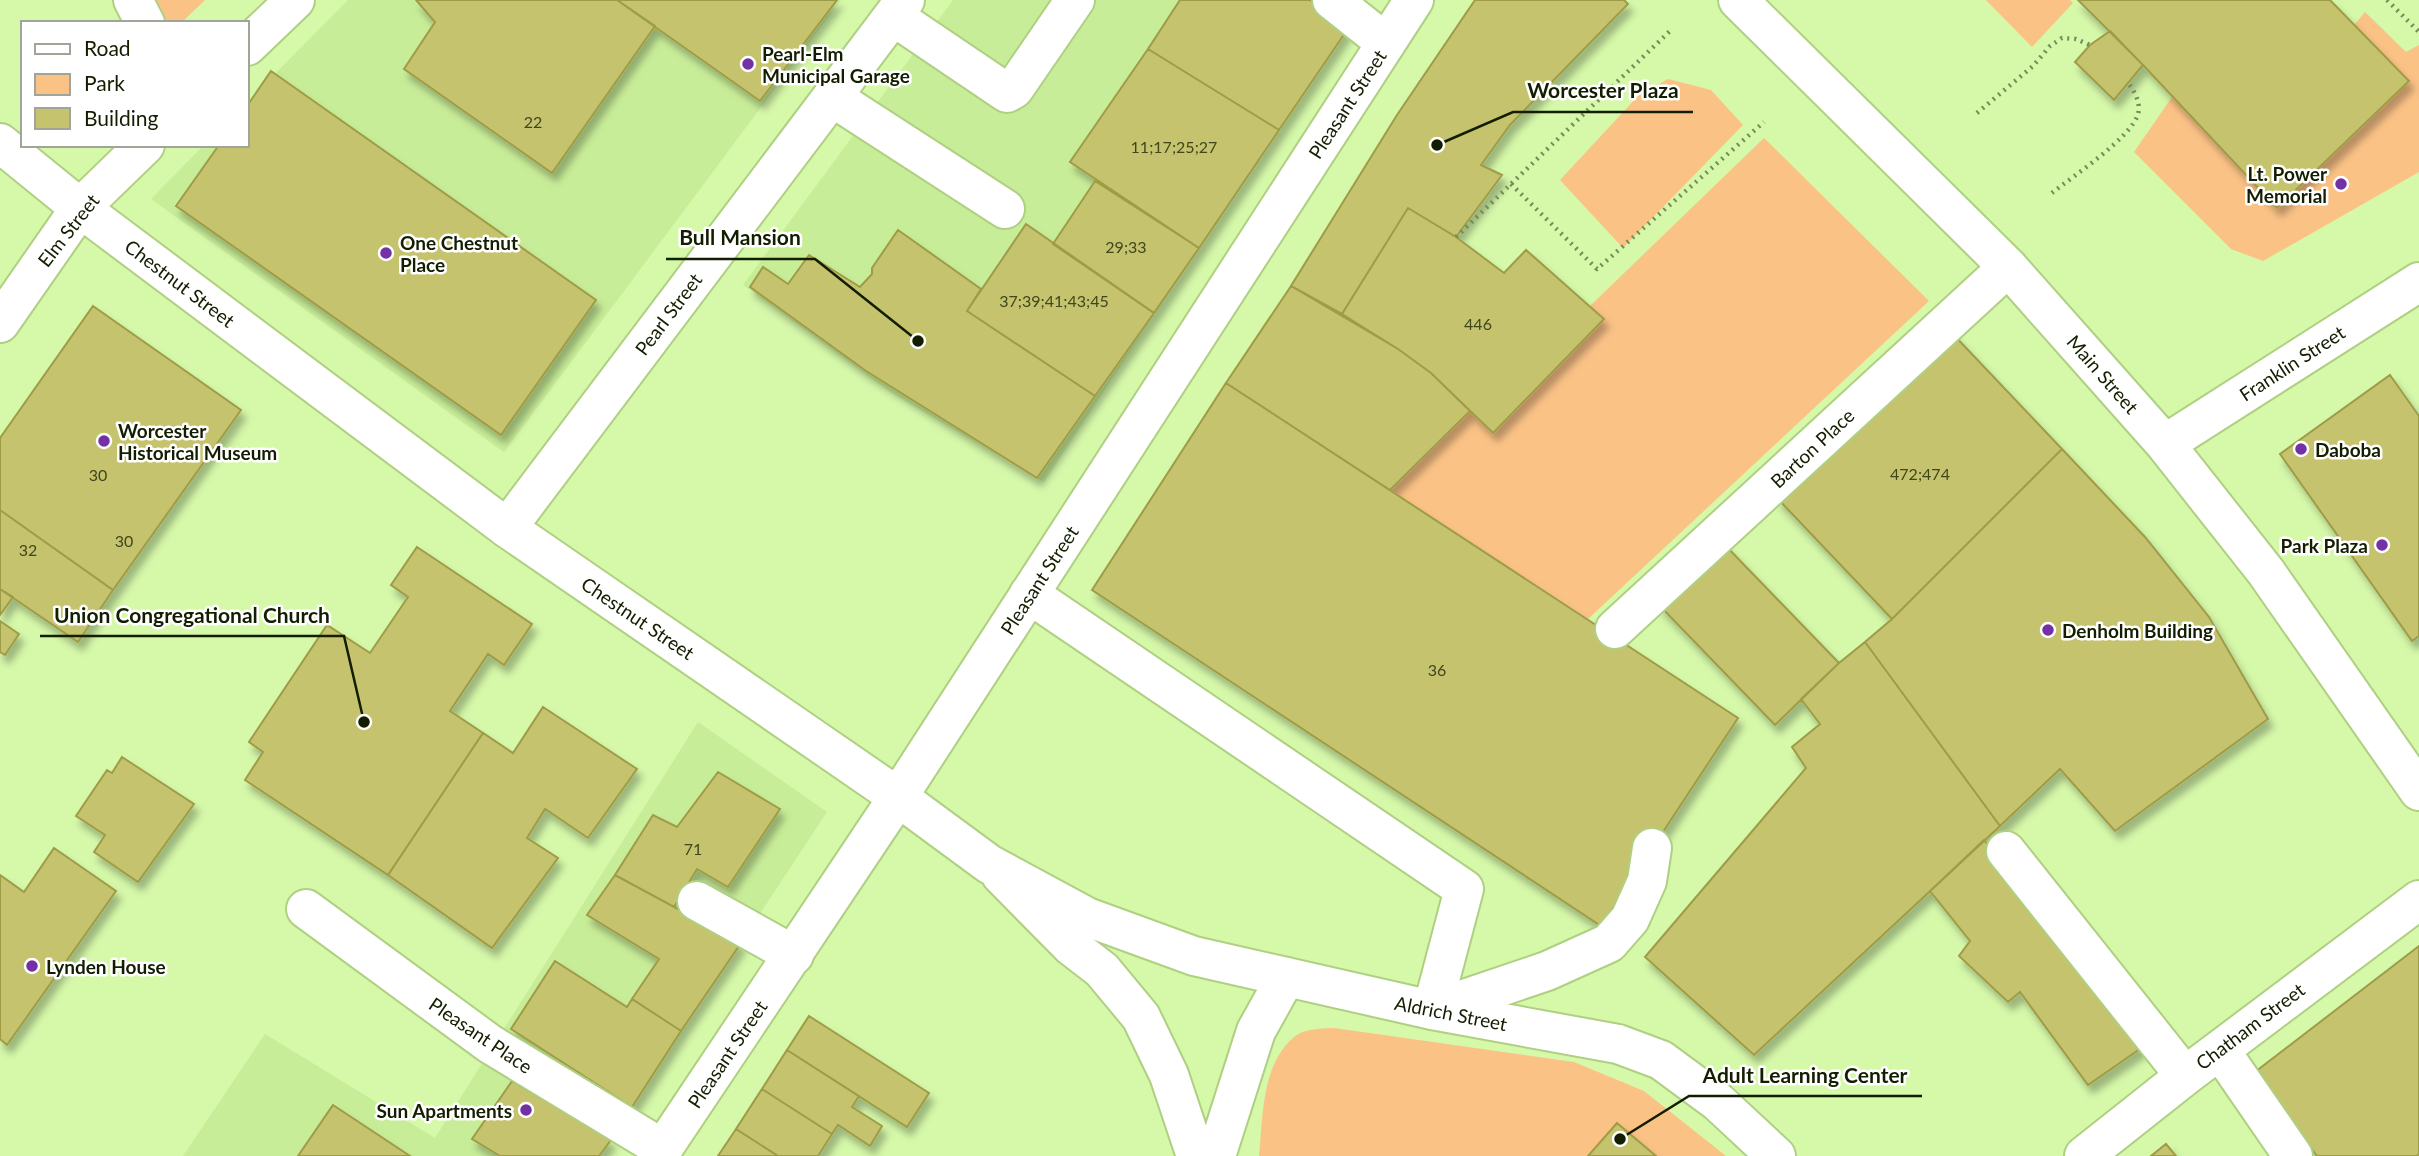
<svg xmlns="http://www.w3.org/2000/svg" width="2419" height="1156" font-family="Lato,sans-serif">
<defs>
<filter id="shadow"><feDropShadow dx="4.5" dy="8" stdDeviation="3.5" flood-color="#0004"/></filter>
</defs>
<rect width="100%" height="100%" fill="#d5f8a9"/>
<path fill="#c8ed98" d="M348,0H841L504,452L151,199L204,145H247V102Z
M953,0H1362L1044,482L893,394L743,285Z
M698,722L827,812L600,1156H183L265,1034L435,1138Z"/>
<path fill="#fbc286" d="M139,0H205L181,23H162Z
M1986,0H2070L2073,3L2032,47Z
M2365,12L2406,52L2419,45V172L2263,261L2231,249L2134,152L2172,97L2278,208L2408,81L2354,25Z
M1668,79L1711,90L1743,125L1623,248L1560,180L1639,95Z
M1764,138L1929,301L1588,619L1390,490L1470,411L1493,432L1604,319L1590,306Z
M1334,1028L1574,1062L1644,1091L1726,1156H1259C1263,1118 1261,1066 1293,1038C1304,1028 1320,1029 1334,1028Z"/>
<path fill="#c5c36e" stroke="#9f9c47" stroke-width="2" filter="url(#shadow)" d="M416,0H617L655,26L552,173L404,69L435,22Z
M617,0H837L760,101Z
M1180,0H1310L1347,30L1279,130L1148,49Z
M1475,0H1624L1628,4L1510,125L1481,165L1502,175L1456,237L1408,208L1342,314L1291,286L1397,115Z
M2078,0H2330L2409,81L2277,208L2143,65Z
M2110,31L2143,65L2114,100L2075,62L2090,45Z
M1148,49L1279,130L1199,248L1070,162Z
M271,71L596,300L501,435L176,206L219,145H247V106Z
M1095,181L1199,248L1154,313L1053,244Z
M1408,208L1456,237L1504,273L1526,250L1604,319L1493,433L1431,373L1398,349L1342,314Z
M1026,224L1154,313L1095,396L967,311Z
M898,230L981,289L967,311L1095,396L1037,478L866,371L750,287L763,267L788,284L809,255L860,287L872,274V268Z
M1291,286L1398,349L1431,373L1470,411L1390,490L1226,383Z
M93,306L241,410L113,590L0,510V438Z
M1951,332L2062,449L1892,619L1777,498Z
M2390,375L2419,416V636L2412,641L2280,454Z
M1226,383L1738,718L1601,926L1092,590Z
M2062,449L2145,537L2209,617L2268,719L2115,831L2060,769L2000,826L1865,642L1892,619Z
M0,510L113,590L78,642L0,589Z
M1723,543L1839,663L1775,725L1659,605Z
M417,547L532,624L504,665L488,654L450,711L483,733L388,875L245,780L263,752L249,742L327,625L370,653L408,597L391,585Z
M0,589L13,597L0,615Z
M0,621L19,634L5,655L0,652Z
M1865,642L2000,826L1754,1055L1645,957L1806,768L1792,747L1820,724L1801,699L1839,663Z
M543,707L637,769L588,838L545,809L527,838L558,858L492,948L388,875L483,733L513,753Z
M122,757L194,804L138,882L94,852L105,835L76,816L107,770L112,773Z
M718,772L780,809L728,887L697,869L674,907L615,875L653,815L677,827Z
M1984,840L2147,1044L2088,1085L2020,992L2008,1002L1959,956L1970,941L1930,891Z
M54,848L116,891L7,1045L0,1039V875L24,892Z
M615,875L741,943L681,1031L632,999L659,959L587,915Z
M2419,946V1154L2417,1156H2317L2255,1072Z
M555,961L627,1007L632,999L681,1031L632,1107L511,1029Z
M809,1016L929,1093L907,1127L787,1050Z
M787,1050L859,1096L852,1107L882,1126L870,1146L838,1125L832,1134L762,1089Z
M512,1081L611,1140L599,1156H500L472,1139Z
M762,1089L832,1134L818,1156H778L736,1129Z
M333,1105L410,1156H298Z
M1617,1123L1656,1156H1588Z
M736,1129L778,1156H718Z
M2166,1144L2176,1156H2151Z"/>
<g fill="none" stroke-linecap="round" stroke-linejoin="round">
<g stroke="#afd082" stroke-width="42">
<path id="minor" d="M133,0L145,23
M1332,0L1386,43
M893,16L1007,93L1014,89L1075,0
M832,97L1005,209
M507,528L905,0
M1029,594L1464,889L1432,1010
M1615,629L2008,267
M2006,851L2185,1076
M1001,875L1071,946L1102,970L1141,1017L1169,1075L1196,1156
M697,901L794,955
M306,909L490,1044L663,1149
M1432,1010L1547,971L1609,943L1630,919L1647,881L1652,848
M2220,1050L2293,1156
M1216,1156L1256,1031L1286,977
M2084,1156L2185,1076L2419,900"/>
</g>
<g stroke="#afd082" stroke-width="42">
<path id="major" d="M1738,0L2008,267L2165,444L2266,572L2419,791
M247,46L295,0
M0,143L80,208L507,528L898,797L989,864L1087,917L1194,956L1432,1010L1618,1044L1661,1060L1718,1102L1776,1156
M0,323L80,208L145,145
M2165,444L2419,282
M658,1156L898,797L1414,0"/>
</g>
<path stroke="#758c56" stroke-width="4.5" stroke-dasharray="2 5" stroke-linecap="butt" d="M2387,0L2419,32
M1977,113L2033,66L2050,46L2062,38L2076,39L2090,45
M1511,184L1597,269L1764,122
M2052,193C2073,176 2131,138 2138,114C2141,103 2135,93 2129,84
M1456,237L1672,29"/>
<use href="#minor" stroke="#fff" stroke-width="38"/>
<use href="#major" stroke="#fff" stroke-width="38"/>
</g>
<g fill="#7431a5" stroke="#fff" stroke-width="2.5">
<circle cx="748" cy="64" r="7"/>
<circle cx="2341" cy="184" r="7"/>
<circle cx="386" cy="253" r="7"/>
<circle cx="104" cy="441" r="7"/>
<circle cx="2301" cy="449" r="7"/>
<circle cx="2382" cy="545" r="7"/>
<circle cx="2048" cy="630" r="7"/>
<circle cx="32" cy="966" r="7"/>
<circle cx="526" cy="1110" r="7"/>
</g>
<g text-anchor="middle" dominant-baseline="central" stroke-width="5" stroke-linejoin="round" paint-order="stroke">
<g font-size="16" fill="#40471c">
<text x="533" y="121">22</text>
<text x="1174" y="146">11;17;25;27</text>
<text x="1126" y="246">29;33</text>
<text x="1054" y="300">37;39;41;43;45</text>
<text x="1478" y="323">446</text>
<text x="1920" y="473">472;474</text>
<text x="98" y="474">30</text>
<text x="124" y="540">30</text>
<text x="28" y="549">32</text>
<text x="1437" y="669">36</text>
<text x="693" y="848">71</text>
</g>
<g font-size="19" font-weight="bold" fill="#131e01" stroke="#fff" text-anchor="start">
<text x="762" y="53">Pearl-Elm<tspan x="762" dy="22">Municipal Garage</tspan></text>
<text x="2327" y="173" text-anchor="end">Lt. Power<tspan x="2327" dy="22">Memorial</tspan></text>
<text x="400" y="242">One Chestnut<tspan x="400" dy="22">Place</tspan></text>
<text x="118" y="430">Worcester<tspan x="118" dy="22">Historical Museum</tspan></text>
<text x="2315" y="449">Daboba</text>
<text x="2368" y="545" text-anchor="end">Park Plaza</text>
<text x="2062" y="630">Denholm Building</text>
<text x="46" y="966">Lynden House</text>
<text x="512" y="1110" text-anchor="end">Sun Apartments</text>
</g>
<g font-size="19" fill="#131e01" stroke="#fff">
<text transform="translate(1347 104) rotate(-57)">Pleasant Street</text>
<text transform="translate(68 230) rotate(-52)">Elm Street</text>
<text transform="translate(180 283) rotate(37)">Chestnut Street</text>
<text transform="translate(668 314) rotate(-53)">Pearl Street</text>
<text transform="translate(2292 363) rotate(-33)">Franklin Street</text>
<text transform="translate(2103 374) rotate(49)">Main Street</text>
<text transform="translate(1812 448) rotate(-43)">Barton Place</text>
<text transform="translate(1039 580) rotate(-57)">Pleasant Street</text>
<text transform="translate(638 618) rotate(34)">Chestnut Street</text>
<text transform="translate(1451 1013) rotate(11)">Aldrich Street</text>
<text transform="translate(2250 1026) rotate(-37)">Chatham Street</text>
<text transform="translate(481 1035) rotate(34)">Pleasant Place</text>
<text transform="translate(727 1054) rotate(-56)">Pleasant Street</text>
</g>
</g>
<path fill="none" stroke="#131e01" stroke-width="2.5" d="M1437 145L1513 112H1693M918 341L815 259H666M364 722L344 636H40M1620 1139L1689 1096H1922"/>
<g fill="#131e01" stroke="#fff" stroke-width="2.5">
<circle cx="1437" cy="145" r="7"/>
<circle cx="918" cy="341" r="7"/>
<circle cx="364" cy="722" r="7"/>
<circle cx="1620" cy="1139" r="7"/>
</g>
<g font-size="21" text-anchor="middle" font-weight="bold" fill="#131e01" stroke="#fff" stroke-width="5" stroke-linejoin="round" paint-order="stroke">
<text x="1603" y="98">Worcester Plaza</text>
<text x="740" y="245">Bull Mansion</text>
<text x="192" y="623">Union Congregational Church</text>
<text x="1805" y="1083">Adult Learning Center</text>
</g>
<rect x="21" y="21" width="228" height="126" fill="#ffffff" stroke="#a1a599" stroke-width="2"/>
<rect x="35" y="44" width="35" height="10" fill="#ffffff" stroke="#a1a599" stroke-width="2"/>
<text x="84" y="56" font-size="21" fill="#131e01">Road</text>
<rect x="35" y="74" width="35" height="21" fill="#fbc286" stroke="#a1a599" stroke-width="2"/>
<text x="84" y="91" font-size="21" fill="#131e01">Park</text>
<rect x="35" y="108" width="35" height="21" fill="#c5c36e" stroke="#a1a599" stroke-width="2"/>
<text x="84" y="126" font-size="21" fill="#131e01">Building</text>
</svg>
